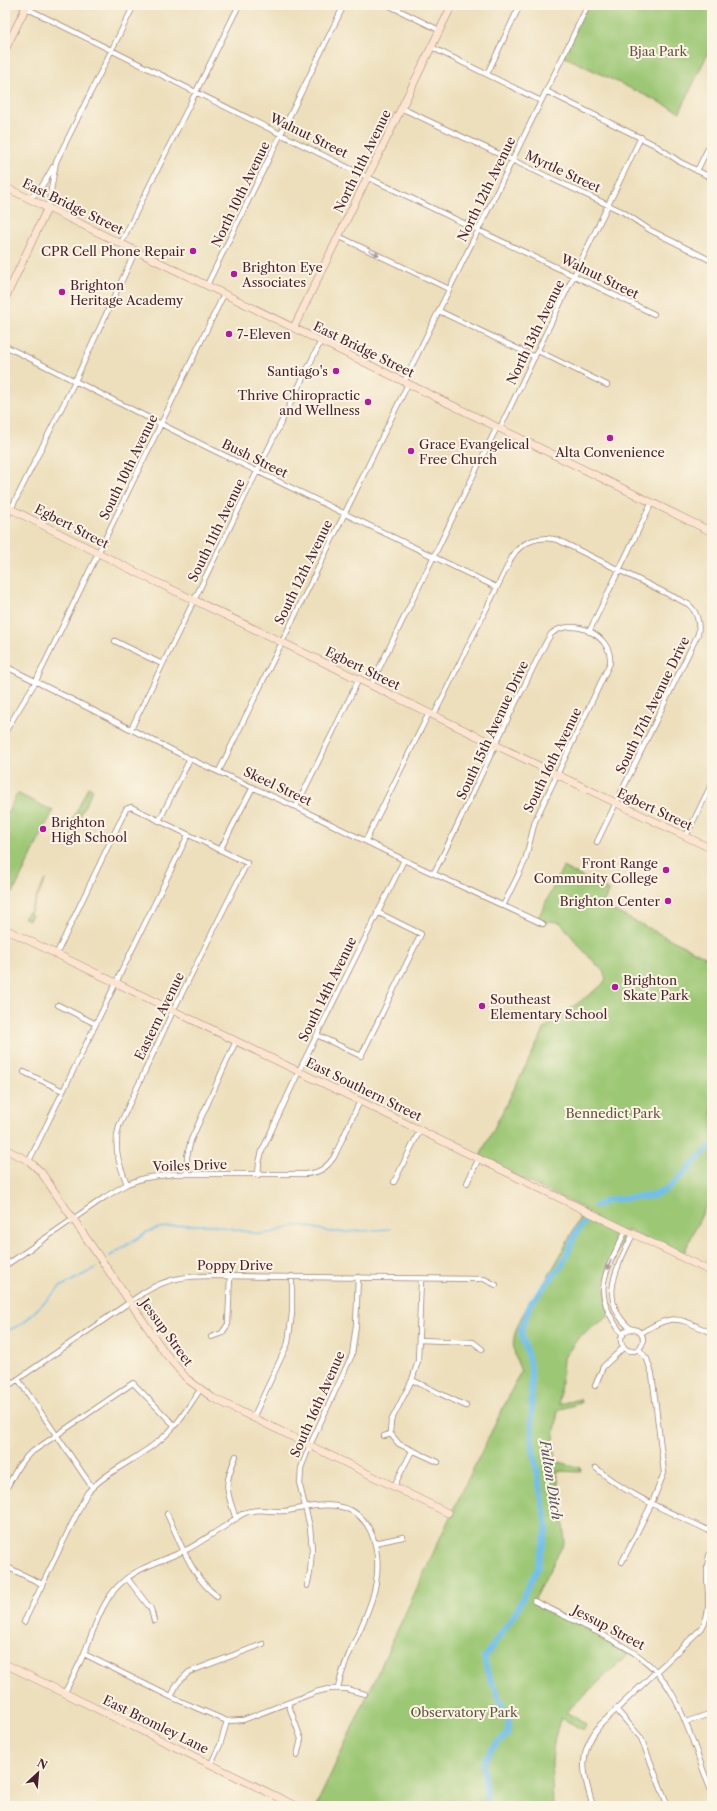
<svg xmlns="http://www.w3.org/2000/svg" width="717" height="1811" font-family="'Libre Caslon Text',serif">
<rect width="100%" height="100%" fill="#fcf5e5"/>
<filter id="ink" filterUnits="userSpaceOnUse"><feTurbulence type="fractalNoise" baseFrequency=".025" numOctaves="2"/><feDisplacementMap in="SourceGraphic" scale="8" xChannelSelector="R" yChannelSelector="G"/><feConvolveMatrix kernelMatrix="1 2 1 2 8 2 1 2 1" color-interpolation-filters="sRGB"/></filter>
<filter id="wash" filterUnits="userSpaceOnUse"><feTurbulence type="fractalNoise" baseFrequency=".012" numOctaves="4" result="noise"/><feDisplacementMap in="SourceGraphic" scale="16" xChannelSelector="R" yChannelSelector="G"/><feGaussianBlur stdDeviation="0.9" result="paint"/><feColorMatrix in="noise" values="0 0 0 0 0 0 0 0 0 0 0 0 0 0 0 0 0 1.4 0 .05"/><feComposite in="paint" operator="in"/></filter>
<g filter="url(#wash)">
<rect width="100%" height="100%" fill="#eddfbc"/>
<path fill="#9cc774" stroke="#737350" d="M588,5H712V44L680,112L563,56Z
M88,787L93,789L72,832L68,830Z
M17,793L53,811L13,893L5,889V818Z
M563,867L609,891L602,905L712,960V1193L682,1257L627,1230L604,1282L609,1316L579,1337L563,1359L559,1404L580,1399L581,1403L558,1410L554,1437L556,1461L581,1468L580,1472L557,1471L565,1541L534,1601L632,1651L566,1712L586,1724L584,1730L561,1718C549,1747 552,1776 553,1806H316L454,1508L521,1371C515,1358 511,1346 515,1333C521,1312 535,1297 546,1280C560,1257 572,1233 584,1209L479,1158L545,1028L602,985L606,979L603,971L580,947L561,923L551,921L543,924L536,922Z
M45,880L30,913L32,915L29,920L24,918L27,912L29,913Z"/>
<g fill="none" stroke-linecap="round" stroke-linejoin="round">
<path stroke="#72bfec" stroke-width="1.5" d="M110,1256L147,1232L159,1228L183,1225H212L259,1234L271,1233L294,1226H306L330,1232H345L390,1229
M5,1332L22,1324L60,1287L96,1268"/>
<path stroke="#72bfec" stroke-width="6" d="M596,1206L607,1200L653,1196L669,1188L712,1145
M487,1806L483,1763L493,1747L507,1735L509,1720L489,1677L484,1658L516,1612L537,1569L547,1528L532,1443L531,1369L521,1331L530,1304L562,1265L577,1231L587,1219"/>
</g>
</g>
<g filter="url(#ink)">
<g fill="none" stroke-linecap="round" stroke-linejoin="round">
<g stroke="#9c7f74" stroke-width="6">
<path id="street" d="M20,5L367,177L654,314
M388,5L439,30
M431,47L541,101
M487,74L520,5
M546,91L655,145L680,162L712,178
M401,108L623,212L650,230L712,261
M697,171L712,140
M29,198C41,192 46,179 53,167
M48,207L56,162L134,5
M338,236L449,289
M121,243L239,5
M207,285L344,5
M439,311L535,357
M5,346L209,448L496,587
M538,351L607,385
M404,382L588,5
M500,428L641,137
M5,521L75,381L136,250
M589,632L652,502
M115,641L162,664
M5,666L190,759L296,807L404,860L543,924
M371,685L497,427
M434,715L512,557C521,541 541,535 558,540L688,604C697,611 700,623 698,634L597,842
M131,729L321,341
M5,732L36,681L224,294
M219,771L408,384
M296,807L359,679
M159,821L190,759
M686,836L712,783
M366,840L429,713
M220,850L253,787
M434,873C462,817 488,759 516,702C528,680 538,655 551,634C572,616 613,635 610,663L535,821L525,861L503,906
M56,955L126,809L131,807L247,863L173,1011L119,1126C113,1148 119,1164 127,1184
M58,1005L96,1024
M317,1035L361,1056L421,934L377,912
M24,1072L63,1091
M29,1161L188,835
M187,1174V1156L191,1140L236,1041
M258,1175L259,1163L262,1151L299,1071L404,860
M394,1182L420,1130
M467,1183L479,1158
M5,1266L105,1197L127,1184L144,1178L173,1174H305C318,1173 326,1169 334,1157L360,1101
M421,1279L418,1361L412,1380L391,1421L390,1433L399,1444L438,1462
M631,1329C596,1300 618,1266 633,1234
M621 1340a11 11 0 1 1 22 0a11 11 0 1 1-22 0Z
M641,1333C674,1312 678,1318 712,1333
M623,1335C589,1291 605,1274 626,1230
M211,1337L222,1333L228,1324L230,1276
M419,1340L473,1342L482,1349
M18,1379L92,1487
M412,1380L466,1406
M595,1386L603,1367L624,1347
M5,1388L143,1293C169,1277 186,1276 215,1276L484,1279L496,1285
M253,1418L288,1343L292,1313V1276
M384,1436L391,1434
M596,1468C629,1497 673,1513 712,1532
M394,1486L412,1451
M5,1491L18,1467L29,1454L133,1383L174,1425
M167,1514C180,1541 191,1577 217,1596
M236,1519C226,1488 223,1487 236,1456
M375,1543L403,1537
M622,1562L652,1503L664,1473L652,1374L647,1359L639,1349
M5,1566L42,1584
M127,1578L151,1609L154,1621
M307,1586L310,1573L312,1549L310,1527L300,1486L301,1468L310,1445L352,1355L356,1325L358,1277
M534,1601C553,1610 572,1620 591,1629C626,1647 655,1660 674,1697C690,1727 699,1762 712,1793
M24,1622L87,1493C107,1471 137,1459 160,1440C177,1427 188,1407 200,1390
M84,1654L171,1697L227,1721L243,1720L316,1692L328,1689H346L365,1694
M65,1692C73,1677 81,1662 87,1646C96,1624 102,1602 119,1585C137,1567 163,1561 186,1550C200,1543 213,1533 227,1525C233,1520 240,1514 247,1512C259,1508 272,1512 284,1511C295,1510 305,1507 316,1506C353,1501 373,1520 377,1556C382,1604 347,1643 338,1688
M171,1697L177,1684L189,1672L263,1644
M288,1703L301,1739L297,1756
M616,1709L641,1738L668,1806
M686,1722L712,1713
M211,1764L220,1745L227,1721
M593,1806C583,1774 577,1753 600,1725L702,1628C717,1601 699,1576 712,1548"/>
</g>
<g stroke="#9c7f74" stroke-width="8">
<path id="secondary" d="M5,50L27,5
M5,187L712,532
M5,299L48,207
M294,327L452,5
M5,506L146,577L712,849
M5,929L712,1272
M5,1149L29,1161L41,1172L165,1353L187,1379L213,1398L448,1513
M5,1664L296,1806"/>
</g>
<use href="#street" stroke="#fff" stroke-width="4.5"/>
<use href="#secondary" stroke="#fce5d0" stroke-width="7"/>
</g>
<defs><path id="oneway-solid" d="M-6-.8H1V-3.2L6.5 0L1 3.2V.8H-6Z"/></defs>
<g fill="#ae9aa0">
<use href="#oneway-solid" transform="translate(374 253) rotate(26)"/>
<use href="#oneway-solid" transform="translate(609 1265) rotate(114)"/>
</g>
</g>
<g fill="#b5179e" stroke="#fcf5e5" stroke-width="1.5">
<circle cx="193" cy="251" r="4"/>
<circle cx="234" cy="274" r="4"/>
<circle cx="62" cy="292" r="4"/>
<circle cx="229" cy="334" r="4"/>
<circle cx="336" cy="371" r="4"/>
<circle cx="368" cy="402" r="4"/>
<circle cx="610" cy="438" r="4"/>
<circle cx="411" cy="451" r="4"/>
<circle cx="43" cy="829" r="4"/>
<circle cx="666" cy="870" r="4"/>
<circle cx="668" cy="901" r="4"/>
<circle cx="615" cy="987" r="4"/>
<circle cx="482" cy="1006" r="4"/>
</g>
<g text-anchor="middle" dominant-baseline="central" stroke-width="4" stroke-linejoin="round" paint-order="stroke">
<g font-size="13" fill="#635141" stroke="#fcf5e5">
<text x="658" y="51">Bjaa Park</text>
<text x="613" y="1113">Bennedict Park</text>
<text x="464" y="1712">Observatory Park</text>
</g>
<g font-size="13" fill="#4a1f2b" stroke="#fcf5e5">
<text transform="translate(309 135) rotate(26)">Walnut Street</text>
<text transform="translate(362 161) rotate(-64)">North 11th Avenue</text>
<text transform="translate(563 171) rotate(25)">Myrtle Street</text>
<text transform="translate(486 189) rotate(-64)">North 12th Avenue</text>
<text transform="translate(240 194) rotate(-64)">North 10th Avenue</text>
<text transform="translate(73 206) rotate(26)">East Bridge Street</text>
<text transform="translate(600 276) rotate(26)">Walnut Street</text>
<text transform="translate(535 332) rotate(-64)">North 13th Avenue</text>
<text transform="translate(364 349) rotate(26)">East Bridge Street</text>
<text transform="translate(255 458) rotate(26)">Bush Street</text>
<text transform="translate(128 467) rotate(-64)">South 10th Avenue</text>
<text transform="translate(72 526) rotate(27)">Egbert Street</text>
<text transform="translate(216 530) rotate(-64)">South 11th Avenue</text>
<text transform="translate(303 572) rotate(-64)">South 12th Avenue</text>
<text transform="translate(363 668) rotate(26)">Egbert Street</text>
<text transform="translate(652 705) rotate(-64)">South 17th Avenue Drive</text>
<text transform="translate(492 730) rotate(-65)">South 15th Avenue Drive</text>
<text transform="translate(552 760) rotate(-64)">South 16th Avenue</text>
<text transform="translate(278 786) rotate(25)">Skeel Street</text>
<text transform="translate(655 809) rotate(25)">Egbert Street</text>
<text transform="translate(327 989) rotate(-64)">South 14th Avenue</text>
<text transform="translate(159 1016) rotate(-64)">Eastern Avenue</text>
<text transform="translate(364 1089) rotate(26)">East Southern Street</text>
<text transform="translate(190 1165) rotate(-2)">Voiles Drive</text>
<text x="235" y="1265">Poppy Drive</text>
<text transform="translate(167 1332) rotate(54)">Jessup Street</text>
<text transform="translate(317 1404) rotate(-66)">South 16th Avenue</text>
<text transform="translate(609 1627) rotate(28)">Jessup Street</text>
<text transform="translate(156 1724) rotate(26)">East Bromley Lane</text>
</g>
<g font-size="13" fill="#4a1f2b" stroke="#fcf5e5" text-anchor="start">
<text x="185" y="251" text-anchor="end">CPR Cell Phone Repair</text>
<text x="242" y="267">Brighton Eye<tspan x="242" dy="15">Associates</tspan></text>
<text x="70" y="285">Brighton<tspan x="70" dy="15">Heritage Academy</tspan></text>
<text x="237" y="334">7-Eleven</text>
<text x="328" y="371" text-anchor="end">Santiago's</text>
<text x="360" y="395" text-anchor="end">Thrive Chiropractic<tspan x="360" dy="15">and Wellness</tspan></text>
<text x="419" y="444">Grace Evangelical<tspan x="419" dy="15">Free Church</tspan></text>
<text x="610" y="452" text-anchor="middle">Alta Convenience</text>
<text x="51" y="822">Brighton<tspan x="51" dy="15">High School</tspan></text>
<text x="658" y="863" text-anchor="end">Front Range<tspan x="658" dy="15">Community College</tspan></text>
<text x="660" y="901" text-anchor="end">Brighton Center</text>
<text x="623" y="980">Brighton<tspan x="623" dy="15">Skate Park</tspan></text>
<text x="490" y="999">Southeast<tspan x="490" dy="15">Elementary School</tspan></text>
</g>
<g font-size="14" font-style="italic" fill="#564f65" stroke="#fcf5e5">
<text transform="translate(551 1480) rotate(81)">Fulton Ditch</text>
</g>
</g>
<rect width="717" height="1811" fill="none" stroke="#fcf5e5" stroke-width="20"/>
<g transform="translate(38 1773) rotate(26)" stroke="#fcf5e5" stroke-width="3" paint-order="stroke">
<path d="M0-3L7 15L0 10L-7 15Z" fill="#4a1f2b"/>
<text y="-6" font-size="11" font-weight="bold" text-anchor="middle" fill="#4a1f2b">N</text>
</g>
</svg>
